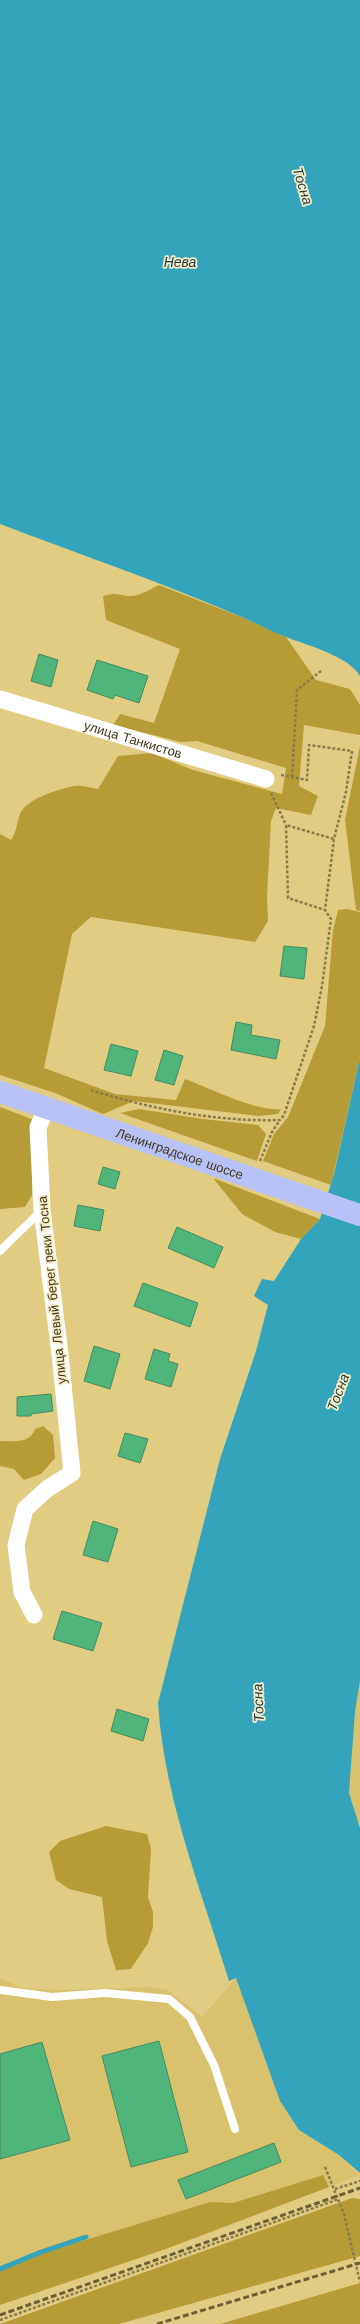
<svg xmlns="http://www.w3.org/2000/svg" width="360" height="2324" font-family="'Work Sans',sans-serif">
<rect width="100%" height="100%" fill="#e1cd82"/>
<path fill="#d8c26e" d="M360,1681V1822H358L349,1793L355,1712Z
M0,1978L22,1988L63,1990L150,1987L168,1990L202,2017L236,1978L280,2101L299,2130L339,2155L360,2175L329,2187L322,2175L233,2203L210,2202L0,2266Z"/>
<path fill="#b59c36" d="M159,585L244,618L286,637L316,680L350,689L360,705V735L304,725L299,786L318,796L311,815L276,808L271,821L267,896L268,921L255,942L91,917L72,934L44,1068L115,1094L176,1100L185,1079C209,1088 257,1112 281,1109L278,1114L259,1116L134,1101L103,1114L55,1093L0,1075V834L11,840C18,829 16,824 20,814C26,799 59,789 74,786C81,785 91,788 98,789L118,756L152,753L193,770L282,794L286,768L197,741L181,742L113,725L120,714L154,723L180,649L106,620L103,596C118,592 116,595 129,596C139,597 150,589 159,585Z
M360,746V911L356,910L345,820Z
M347,909L360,912V1058L331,1185L263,1161L274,1134L288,1117L325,1026L333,930L338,910Z
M0,1107L34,1120L32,1195L25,1207L0,1209Z
M139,1109L203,1119L258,1125L266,1134L257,1161L120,1113Z
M213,1178L320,1219L301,1239L275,1232L242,1214Z
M43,1426L53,1435L55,1458L41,1474L24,1480L14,1469L0,1466V1441C13,1441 30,1444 35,1429Z
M106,1826L147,1834L151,1849L148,1897L153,1912V1927L148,1943L131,1969L116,1970L107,1941L102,1897L69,1889L56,1880L49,1852L60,1841Z
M323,2175L329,2187L166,2249L0,2305V2266L210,2202L233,2203Z
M352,2198L360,2199V2256L119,2324H0Z
M360,2283V2324H220Z"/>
<path fill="#33a4bc" d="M0,0H360V676C349,656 306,645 286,637C272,632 258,624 244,618C164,583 81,555 0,524Z
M360,1058V1681L355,1712L349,1793L360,1828V2173L339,2155L299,2130L280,2101L236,1978L229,1981C201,1890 164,1798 158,1703L220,1459L256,1351L268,1305L254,1296L262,1279L274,1281L301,1239L320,1219L334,1174Z"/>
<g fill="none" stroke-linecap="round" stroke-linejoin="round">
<path stroke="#33a4bc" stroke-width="5" d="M0,2269L41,2252L86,2237"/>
</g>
<path fill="#50b57a" stroke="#448a60" d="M39,654L58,660L51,687L31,681Z
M97,660L148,676L139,703L115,695L113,699L87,690Z
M284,946L307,948L304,979L280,976Z
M236,1022L252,1025L251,1035L280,1040L276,1059L231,1050Z
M111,1044L138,1051L131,1076L104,1070Z
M164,1050L183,1056L174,1085L155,1080Z
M103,1167L120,1172L115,1189L98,1184Z
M78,1205L104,1210L100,1231L74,1226Z
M177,1227L223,1247L214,1268L168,1248Z
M143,1283L198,1303L190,1327L134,1306Z
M94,1346L120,1354L110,1389L84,1381Z
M154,1349L170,1354L168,1361L178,1364L171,1387L145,1379Z
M51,1394L53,1411L31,1414V1416H17V1397Z
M125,1433L148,1439L140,1463L118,1456Z
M93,1521L118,1529L108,1562L83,1555Z
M62,1611L102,1623L93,1651L53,1639Z
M117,1709L149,1719L143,1741L111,1731Z
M159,2041L188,2152L131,2167L102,2056Z
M42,2042L70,2140L0,2159V2054Z
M274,2143L281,2162L186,2199L178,2180Z"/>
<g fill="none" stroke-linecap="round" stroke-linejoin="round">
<path stroke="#887b48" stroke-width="2.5" stroke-dasharray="3 2" stroke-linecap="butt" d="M281,775L307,780L309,745L352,751L346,792L334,839L325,910L288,898L286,825L334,839
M292,777L297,690L321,671
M271,793L286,825
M91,1090C151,1109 217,1122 280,1120L284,1115L314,1026L322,986L331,919L325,910
M260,1161L272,1132L280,1120
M325,2167L344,2214L360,2282
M335,2189L360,2181
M0,2320L339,2199"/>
<path stroke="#fff" stroke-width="8" d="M0,1251L42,1210
M0,1990L52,1997L105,1993L169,1999L190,2017L214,2065L235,2129"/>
<g stroke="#fff" stroke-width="17">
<path id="s1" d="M0,699L266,779"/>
<path d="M34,1615L22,1592L16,1545L25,1509L47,1489L72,1473L60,1354L42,1210L38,1127L47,1108"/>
</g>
<path stroke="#b8c1f8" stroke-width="22" id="s2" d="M0,1092L360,1215"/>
<path stroke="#6b6035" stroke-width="3" stroke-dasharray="6 3" stroke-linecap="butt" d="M0,2315L360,2188
M157,2324L360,2263"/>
</g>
<g text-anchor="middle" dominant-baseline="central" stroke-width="3.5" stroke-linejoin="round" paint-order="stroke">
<g font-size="13" fill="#3f3718" stroke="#f8eeca">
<text stroke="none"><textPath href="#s1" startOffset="139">улица Танкистов</textPath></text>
<text stroke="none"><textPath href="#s2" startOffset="190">Ленинградское шоссе</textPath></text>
<text transform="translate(52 1290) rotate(-96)">улица Левый берег реки Тосна</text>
</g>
<g font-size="14" font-style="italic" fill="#1e373d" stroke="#f8eeca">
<text transform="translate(303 186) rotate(73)">Тосна</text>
<text x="180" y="262">Нева</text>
<text transform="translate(338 1392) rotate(-69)">Тосна</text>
<text transform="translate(258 1703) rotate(-93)">Тосна</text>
</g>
</g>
</svg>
